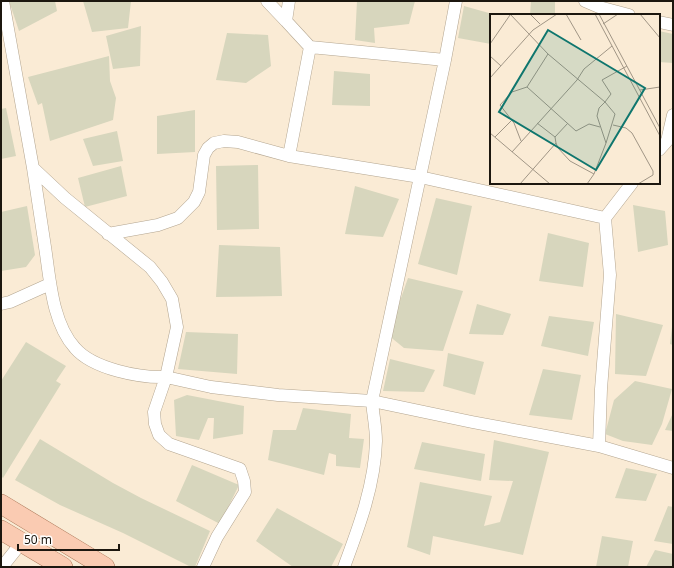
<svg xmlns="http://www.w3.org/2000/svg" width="674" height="568" font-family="'Noto Sans',sans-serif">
<rect width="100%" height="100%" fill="#faebd5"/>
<path fill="#d7d6bd" d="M9,1H55L57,11L19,31Z
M83,1H131L128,28L92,32Z
M357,1H415L409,24L374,28L375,43L355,40Z
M531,1H555V15H530Z
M464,6L496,15H491V44L458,38Z
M141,26L140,66L113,69L106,36Z
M659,31L673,34V63L659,62Z
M227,33L268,35L271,66L246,83L216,80Z
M109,56L110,81L116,98L113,120L50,141L42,103L38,105L28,77Z
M334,71L370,74V106L332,105Z
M6,108L16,156L1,159V109Z
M195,110V152L157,154V116Z
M117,131L123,161L93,166L83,139Z
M258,165L259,229L217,230L216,166Z
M121,166L127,196L85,207L78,178Z
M355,186L399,199L383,237L345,234Z
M436,198L472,206L457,275L418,264Z
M633,205L665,211L668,245L638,252Z
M27,206L35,255L26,267L1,271V212Z
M548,233L589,243L583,287L539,281Z
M219,245L280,247L282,296L216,297Z
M408,278L463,291L443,351L404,348L388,335Z
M477,304L511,314L503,335L469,334Z
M616,314L663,325L646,376L615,374Z
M549,316L594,322L588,356L541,346Z
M672,327H673V345L670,344Z
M186,332L238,334L237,374L178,369Z
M26,342L66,366L56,381L61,384L3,478L1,476V381Z
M448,353L484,362L475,395L443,386Z
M390,359L435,370L424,392L383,391Z
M543,369L581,375L572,420L529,415Z
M635,381L672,389L662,424L652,445L623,441L605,434L614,400Z
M187,395L244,406L243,434L213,439L214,418H208L199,440L176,436L174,400Z
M303,408L351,414L349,438L364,439L360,468L336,466V455L329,453L324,475L268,460L273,430H296Z
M673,413V431L665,430Z
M40,439L113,483L141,498L210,531L195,567H191L123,533L60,505L15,480Z
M494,440L549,452L523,555L433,536L430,555L407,547L420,482L492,496L484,526L500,522L513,481L489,480Z
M422,442L485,454L481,481L414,469Z
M192,465L239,485L220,524L176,501Z
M626,468L657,474L646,501L615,498Z
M668,506L673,507V544L654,541Z
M277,508L343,544L331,567H293L256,541Z
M602,536L633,541L628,567H596Z
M655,550L673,554V567H646Z"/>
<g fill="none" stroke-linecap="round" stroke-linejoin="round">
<g stroke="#b3a590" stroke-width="13">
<path id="street" d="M3,1L33,168L65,198L150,267L162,282L172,299L177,327L166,377L211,387L278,395L372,401L472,422L599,446L673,468
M267,1L286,21
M289,1L286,21L310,47L289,156
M585,1L599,7L629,15
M659,22L673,25
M310,47L445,60
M659,150L667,141L673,115
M33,168C37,195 41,221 45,247C50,279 52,323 75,348C93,369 140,378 166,377L154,412L155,424L159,435L169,444L240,469L244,481L245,492L217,537L203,567
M108,234L158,225L178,218L194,202L199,192L204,155L208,148L214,143L224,141L238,142L289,156L420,177L605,218
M1,304L10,302L50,284
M599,446L601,389L610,275L605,218L632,183
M2,567L22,542
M344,567C359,527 375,484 376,441C376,428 373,414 372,401L445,60L456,1"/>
</g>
<g stroke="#aa7657" stroke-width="20">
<path id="primary" d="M1,504L105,567
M1,530L63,567"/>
</g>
<use href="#street" stroke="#fff" stroke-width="12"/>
<use href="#primary" stroke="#facbb2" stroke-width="19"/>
</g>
<g transform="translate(490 14)">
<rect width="170" height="170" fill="#faebd5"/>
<path fill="none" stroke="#a19686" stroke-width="1" d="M20,0L58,40L115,88L109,94L107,102L116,129L104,160L97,170M40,0L50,10M76,0L91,26M105,0L170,122M109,0L170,114M150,0L170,24M113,10L128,0M0,30L20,1M0,42L11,52M0,64L43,16L67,0M37,73L86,117L99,110L110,113M150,76L170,73M47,109L65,123M123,111L136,114L142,119L163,157V161L148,170M0,119L60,170M5,123L22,106M31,127L24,109L10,91L22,78L37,73L58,40M66,129L68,134L80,147L104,160M116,129L125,100L115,88L121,80L112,66L137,52M22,138L87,66L94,55L122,32M30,170L66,129L65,123L78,109"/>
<path fill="#0f766e" fill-opacity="0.15" stroke="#0f766e" stroke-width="2" d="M58,16L155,74L106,156L9,98Z"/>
<rect width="170" height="170" fill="none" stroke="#1c170f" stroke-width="2"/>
</g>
<rect width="674" height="568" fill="none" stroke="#1c170f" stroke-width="4"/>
<path d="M18 544v6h101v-6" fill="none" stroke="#1c170f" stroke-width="2"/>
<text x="24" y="544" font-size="12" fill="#1c170f" stroke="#ffffff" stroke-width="3" paint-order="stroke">50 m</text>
</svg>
